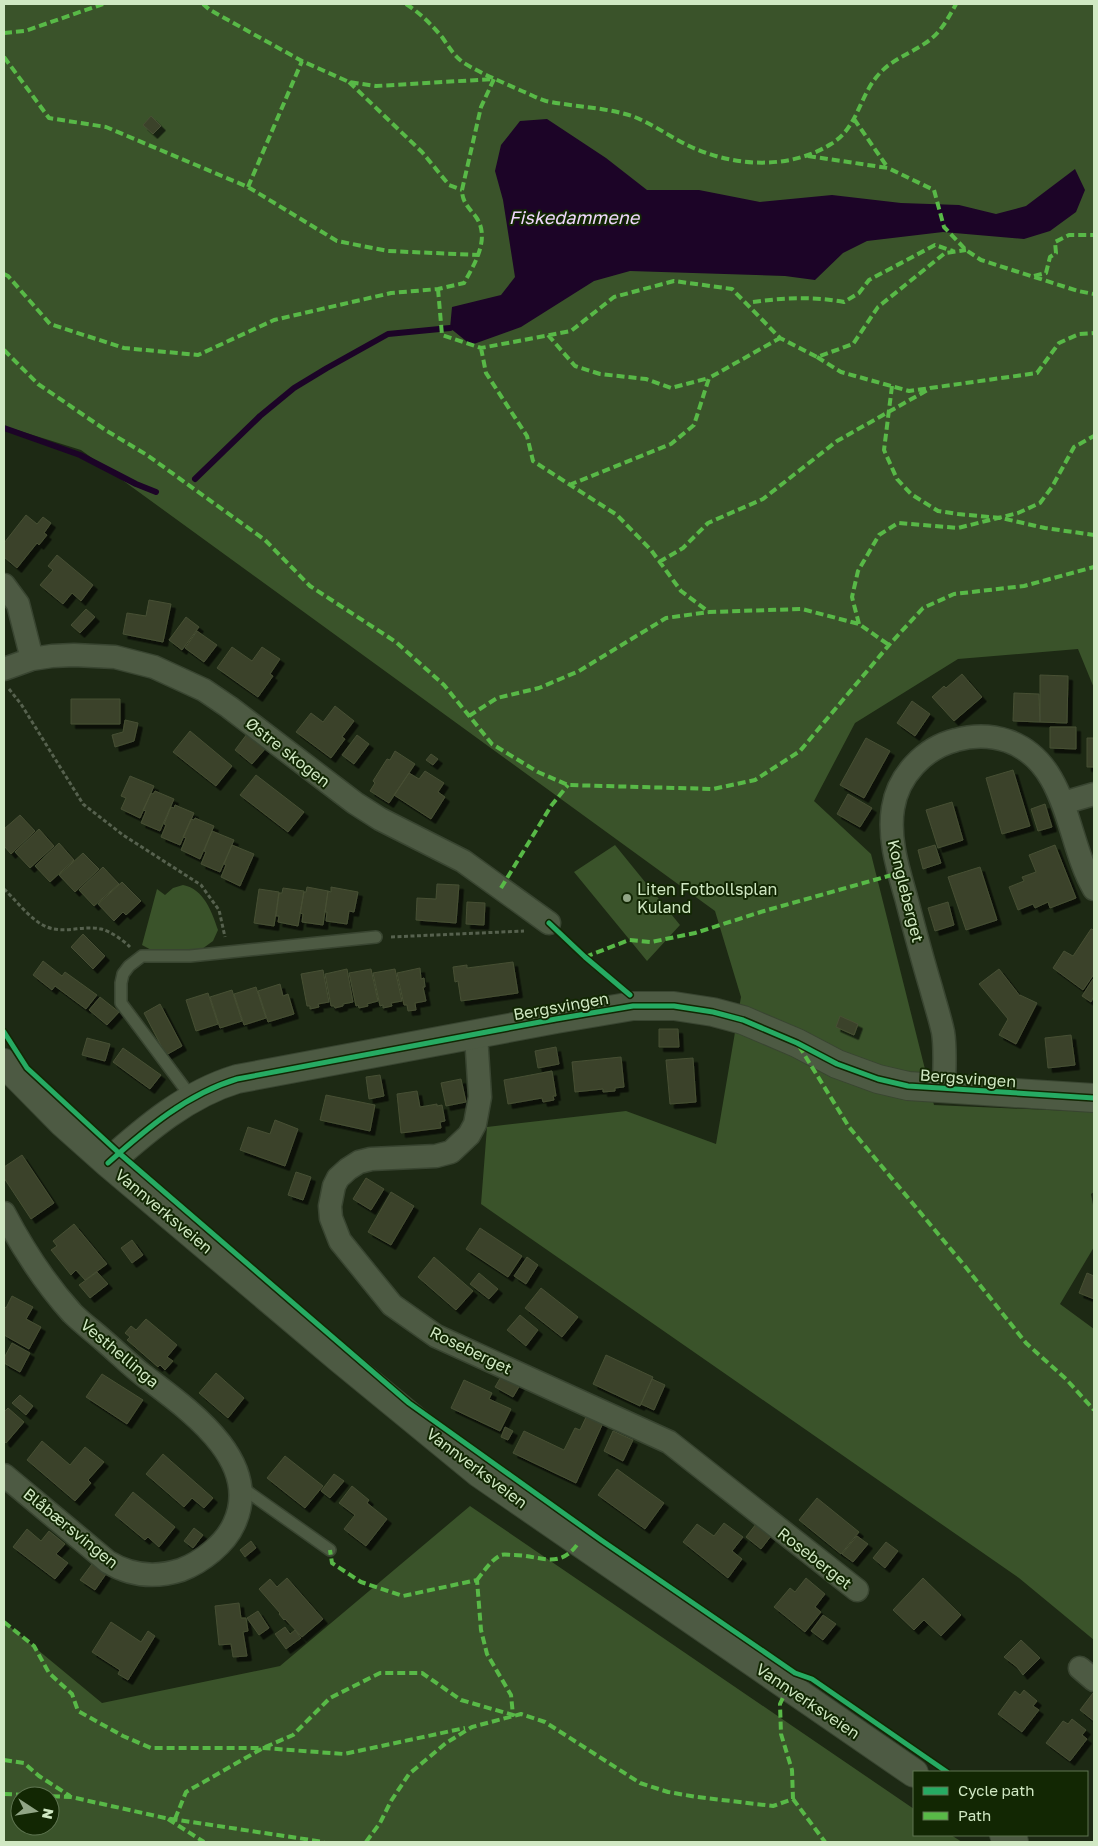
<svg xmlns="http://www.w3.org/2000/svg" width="1098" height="1846" font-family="'Golos Text',sans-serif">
<defs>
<filter id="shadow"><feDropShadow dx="4.5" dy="4.5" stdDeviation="0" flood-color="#0009"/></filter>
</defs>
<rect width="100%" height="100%" fill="#1d2914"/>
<path fill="#3a532a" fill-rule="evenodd" d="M4,4H1094V688L1078,649L958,659L855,723L814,801L871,854L934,1105L1094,1112V1192L1091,1194L1094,1210V1247L1060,1304L1094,1329V1640L1019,1578L481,1204L487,1127L626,1111L716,1144L741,997L715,911L81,450L4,426Z
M615,845L680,925L647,961L574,872Z
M183,885C204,889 212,912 218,930L213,941L202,949L155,952L142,945L157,889L165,895L173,888Z
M470,1506L914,1809V1835H951L962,1842H4V1622L102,1703L280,1666ZM20,1796H50V1826H20Z"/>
<path fill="#1c0427" d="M547,119L606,158L647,190H699L760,202L832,195L901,203L959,205L996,214L1026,206L1075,169L1085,190L1076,212L1050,231L1024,239L943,232L867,241L843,253L815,280L785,276L630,271L594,281L521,327L471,345L450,328L452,307L501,295L515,277L503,200L495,171L501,145L520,121Z"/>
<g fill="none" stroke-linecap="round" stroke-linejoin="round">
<path stroke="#1c0427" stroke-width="6" d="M4,428L80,455L136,484L156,492
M195,479L260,416L294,388L327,368L388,334L450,328"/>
</g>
<path fill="#3b432a" stroke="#474f34" filter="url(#shadow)" d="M151,116L161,126L153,134L143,125Z
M26,515L37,524L43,517L51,523L44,533L47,535L39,545L37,543L17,568L4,557V543Z
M57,555L93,585L81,601L72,593L63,604L40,585L53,570L48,566Z
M149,600L171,604L163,642L123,634L127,613L146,616Z
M86,609L95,617L80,633L71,625Z
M186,617L199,627L182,650L169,640Z
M197,631L217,645L204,662L185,648Z
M232,647L252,661L262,647L280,659L270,674L273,676L258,697L217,668Z
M962,674L982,697L954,721L932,697L944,686L946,688Z
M1040,675L1068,676L1067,723L1040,722Z
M1014,693L1039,694L1040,722L1013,721Z
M71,699H120V724H71Z
M912,701L930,714L915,736L897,723Z
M335,706L354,721L342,737L345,739L331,758L296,732L311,713L323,722Z
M125,720L138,723L134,741L115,747L112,735L123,732Z
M1050,727H1076V749L1050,748Z
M190,731L232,766L216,786L173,752Z
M247,734L265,749L252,764L235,750Z
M357,735L369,744L354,764L342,755Z
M866,738L890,751L864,798L840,785Z
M1087,738H1094V767H1087Z
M395,751L415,764L389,803L370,791L375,783L373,781L387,759L390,760Z
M431,754L438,759L433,765L426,760Z
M1013,770L1030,826L1002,834L986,778Z
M425,771L444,783L438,792L445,797L431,819L394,795L409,773L419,779Z
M256,775L304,812L288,832L240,795Z
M130,776L154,786L140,818L121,809L126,798L121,796Z
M155,791L174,799L160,831L141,823L146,811L143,810L151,793L153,794Z
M848,794L872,808L860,827L837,814Z
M952,802L963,840L938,848L926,810Z
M1045,804L1052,827L1038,831L1031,809Z
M175,805L194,813L180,845L161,837L166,825L164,824L171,807L174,808Z
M20,815L35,831L11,854L4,846V829Z
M195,818L214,826L200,859L181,850L186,838L183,837L191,819L194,820Z
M39,829L54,846L30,868L15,852Z
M212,831L234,840L220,872L201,864L206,852L204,851Z
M59,843L74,860L50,882L35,866Z
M232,845L254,854L240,886L221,877L226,865L224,864Z
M935,845L941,863L923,869L918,850Z
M1055,845L1076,898L1050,908L1048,902L1035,908L1033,904L1018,910L1009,887L1024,881L1022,877L1036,872L1029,855Z
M83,853L99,869L75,892L59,875Z
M103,867L119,884L94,906L79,890Z
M980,867L997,920L966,930L948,877Z
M122,882L141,901L126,915L123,912L114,921L98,904Z
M437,884L459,885L456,923L416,920L417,898L436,899Z
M307,887L328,891L323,925L302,922L303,914L300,913L304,892H306Z
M331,887L358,892L354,912L349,911L347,924L326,921L327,912H325L328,891L331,892Z
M283,888L304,891L298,926L278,922L279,916H276L279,893H282Z
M259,889L279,892L274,926L254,923Z
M467,902L485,903L484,925L466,924Z
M948,902L954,925L935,931L928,908Z
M1091,929L1094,930V974L1083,990L1053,968L1064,951L1073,956Z
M83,934L105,956L93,969L71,947Z
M43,961L62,976L65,972L97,995L86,1009L55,986L52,990L33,975Z
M513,962L518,993L461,1001L458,981L455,982L453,967L467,965V968Z
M420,968L421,979L424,978L425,987H423L426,1001L415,1003L416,1010L408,1011L407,1005H404L397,973Z
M347,969L353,1002L343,1004V1006L335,1008L334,1006H331L325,974Z
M371,969L378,1001L367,1004L368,1006L359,1008L358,1005L356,1006L349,973Z
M395,969L402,1001L391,1003L392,1006L383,1008V1005L380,1006L373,973Z
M999,969L1020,996V995L1037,1003L1016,1044L999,1035L1008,1019L979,984Z
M323,970L329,1002L318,1004L319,1007L310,1009V1006H307L301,974Z
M1093,979L1094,980V996L1091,1002L1082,996Z
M280,984L283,996L288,994L294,1014L268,1022L258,991Z
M256,987L266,1018L244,1025L234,994Z
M232,990L242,1021L220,1028L210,997Z
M208,993L218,1024L196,1031L186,1000Z
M100,997L119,1012L107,1025L89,1010Z
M160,1004L182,1046L166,1055L144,1013Z
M840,1016L858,1024L854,1035L836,1027Z
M659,1029H678L679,1047H659Z
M1071,1035L1075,1065L1048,1068L1045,1038Z
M87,1038L110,1044L105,1061L82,1055Z
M556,1047L559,1064L538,1068L535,1051Z
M123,1048L161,1075L150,1089L113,1062Z
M621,1057L624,1087L615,1088V1091L603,1092V1089L575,1092L572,1062Z
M693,1058L696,1102L670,1104L666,1060Z
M552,1071L556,1096H553L554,1100L543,1102L542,1098L508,1104L504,1080Z
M380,1075L384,1096L369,1099L366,1077Z
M461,1079L466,1102L446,1106L441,1083Z
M417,1091L420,1107L437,1104V1106L442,1105L445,1121L440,1122L441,1128L401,1133L397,1094Z
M326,1095L375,1105L370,1131L320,1120Z
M275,1120L298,1129L285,1166L240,1150L248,1127L270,1134Z
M22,1155L54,1203L31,1219L4,1178V1167Z
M296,1172L311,1177L303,1200L288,1195Z
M366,1178L384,1189L371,1210L353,1199Z
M391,1192L414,1206L391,1245L368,1232Z
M74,1224L107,1264L85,1280L76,1270L71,1275L51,1250L57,1246L53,1241Z
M480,1228L522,1256L508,1277L466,1249Z
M132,1240L143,1255L132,1263L121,1248Z
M434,1257L473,1291L456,1310L418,1277Z
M527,1257L538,1265L526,1284L514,1276Z
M97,1272L108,1284L90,1298L79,1285Z
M479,1273L498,1289L489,1299L470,1284Z
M1087,1273L1094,1276V1299L1079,1293Z
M541,1288L578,1317L562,1337L525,1308Z
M12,1296L33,1307L26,1319L41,1327L29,1349L4,1335V1306L6,1308Z
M520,1315L538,1330L526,1346L507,1330Z
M146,1319L177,1345L167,1357L173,1361L165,1370L160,1365L158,1367L127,1340L130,1337L125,1333L131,1326L136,1330Z
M12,1343L30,1353L20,1372L4,1363V1358Z
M606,1355L653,1377L640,1406L593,1384Z
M216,1373L244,1398L228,1418L199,1393Z
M102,1374L143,1400L127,1424L86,1397Z
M502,1375L520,1385L513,1397L495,1387Z
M652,1379L665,1385L654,1410L641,1404Z
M464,1380L492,1393L489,1399L511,1409L500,1431L451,1408Z
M20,1395L33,1406L26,1415L12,1403Z
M8,1408L24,1422L6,1443L4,1441V1412Z
M587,1415L603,1423L576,1483L513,1453L524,1431L564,1450L575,1428L580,1430Z
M505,1427L513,1431L508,1440L501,1437Z
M613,1431L633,1440L623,1461L604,1451Z
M42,1441L70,1465L85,1447L104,1462L88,1480L91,1483L75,1501L27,1460Z
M163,1454L213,1498L204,1508L192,1498L184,1507L146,1474Z
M285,1456L323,1486L305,1508L267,1478Z
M617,1469L664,1503L645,1529L598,1495Z
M334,1474L344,1481L330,1498L321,1491Z
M352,1486L369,1500L367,1503L387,1519L366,1546L344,1529L355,1515L339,1503Z
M133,1492L175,1527L159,1547L148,1537L145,1540L115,1515Z
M817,1498L859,1532L841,1554L799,1520Z
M724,1523L743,1537L732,1551L742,1559L728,1578L683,1542L697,1524L714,1536Z
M756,1524L771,1536L761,1549L746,1537Z
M194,1528L203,1535L193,1548L184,1541Z
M27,1529L41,1541L49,1531L65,1544L56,1554L68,1563L55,1579L13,1547Z
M857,1536L868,1544L853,1562L842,1554Z
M251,1541L256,1548L245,1557L240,1550Z
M886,1542L898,1551L885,1568L873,1558Z
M92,1564L106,1574L95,1590L80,1580Z
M287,1578L323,1619L302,1637L285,1619L284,1620L279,1614L280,1613L259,1589L270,1579L277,1587Z
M806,1578L825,1594L815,1607L821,1612L805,1632L774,1607L790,1588L795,1592Z
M923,1578L961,1615L941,1636L924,1620L914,1630L893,1610Z
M239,1603L241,1618H246L248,1631L243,1632L247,1656L233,1657L231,1644L219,1645L215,1606Z
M258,1611L269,1628L259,1635L247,1618Z
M823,1615L836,1624L823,1640L811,1631Z
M111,1622L141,1642L148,1631L155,1636L128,1680L118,1674L120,1670L92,1652Z
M285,1627L290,1634L295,1630L301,1638L286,1649L275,1634Z
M1021,1640L1040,1658L1023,1675L1017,1667L1004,1657Z
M1024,1690L1037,1701L1033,1706L1039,1710L1022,1732L998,1714L1015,1691L1020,1695Z
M1093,1693L1094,1694V1721L1080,1710Z
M1072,1719L1086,1730L1082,1735L1087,1739L1070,1761L1046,1743L1063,1721L1068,1724Z"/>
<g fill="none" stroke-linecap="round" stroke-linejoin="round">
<g stroke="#394531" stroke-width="14">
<path id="lane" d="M192,1098L121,1003V983L123,974L129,966L142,956H190L376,937
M241,1487L330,1550"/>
</g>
<g stroke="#394531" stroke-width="25">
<path id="street" d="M4,585L18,604L32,659
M4,669L32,659L52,656L74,655L115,657L154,667L204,690L229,707L355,803L380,819L463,861L549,923
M1063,803L1094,794
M476,1035L480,1097L475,1124L469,1135L451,1152L436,1156L371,1159L359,1162L348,1169L338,1178L334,1186L330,1206L331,1218L340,1241L392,1305L436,1336L669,1442L857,1590
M944,1089C944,1071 946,1050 943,1032C940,1018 935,1003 931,988C922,958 914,928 906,897C898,869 888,838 893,808C898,776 924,748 956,740C974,735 990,735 1008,741C1069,763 1066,841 1094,889
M4,1213C23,1249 44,1282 72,1313C82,1323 93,1331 103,1340C117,1352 129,1364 143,1375C186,1408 264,1460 234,1524C225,1544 202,1562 181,1570C156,1578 131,1576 108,1562L4,1475
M1080,1668L1094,1680"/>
</g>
<g stroke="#394531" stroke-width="30">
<path id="secondary" d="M4,1063L62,1122L108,1163L339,1358L479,1473L914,1773
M108,1163C146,1129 187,1094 237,1079L556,1019L633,1006H674L713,1012L743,1020L797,1043L837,1064L878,1079L908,1086L1094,1098
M1004,1835L1014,1842"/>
</g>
<path stroke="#56614e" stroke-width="3" stroke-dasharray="4 2.5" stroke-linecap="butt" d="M9,689L21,704L83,804L123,835L201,885L219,910L225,937
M4,889C17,901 30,920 47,927C65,934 83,925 101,929C110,931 123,940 130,947
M391,937L524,931"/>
<use href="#lane" stroke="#4d5a43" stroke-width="11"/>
<use href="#street" stroke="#4d5a43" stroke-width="22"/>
<use href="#secondary" stroke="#4d5a43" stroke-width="28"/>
<path stroke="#58b947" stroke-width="4" stroke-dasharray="8 4" stroke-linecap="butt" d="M406,4C420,13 431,24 442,37C449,47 454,56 464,63C482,74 502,82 522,91C530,94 538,99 546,101C575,107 604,107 632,116C654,124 674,140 696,149C738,167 791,169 831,144C858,128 859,96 879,74C894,57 916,52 932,38C942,30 950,15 956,4
M4,33L25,31L103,4
M4,57L49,118L106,127L248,187L337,241L388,251L479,255
M349,82L422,152L449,185L462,190
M854,119L888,168
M808,156L888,168L934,190L944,227L966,250L981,260L1078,291L1094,294
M248,187L302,61
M4,274L8,276L50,324L124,348L198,355L274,320L391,293L438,289L464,283C474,265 491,238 476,217C469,208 462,202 462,190L481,107L494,79L376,86L349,82L302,61L210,10L203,4
M1034,276L1046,273L1050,257L1056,253L1055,242L1069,235H1094
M438,289L442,335L481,348L571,331L614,297L674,281L732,289L780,338L817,357L853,344L878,307L945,253L966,250
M753,302C783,298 813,296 844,302L859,293L869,280L935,245L953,251
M548,335L575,366L600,374L646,379L671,388L709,378
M481,348L486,373L527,436L533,461L617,515L651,550L681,591L709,612L802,609L859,624L889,645
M4,350L38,384L107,431L147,455L265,540L310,586L396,642L444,685L492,744L538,772L568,785L713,789L755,780L800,751L889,645L923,608L954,594L1024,586L1094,567
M817,357L841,372L909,391L1037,373L1059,343L1079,334L1094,333
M892,386L884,450L897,479L911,494L938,511L958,514L1001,518L1045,528L1094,535
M569,485L671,444L694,425L709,378L780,338
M659,562L683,548L708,523L763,499L837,441L931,388
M859,624L852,597L858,571L879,535L898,523L958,528L1018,513L1040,503L1052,487L1074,447L1094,436
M469,716L497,698L539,688L579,671L666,618L709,612
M501,888L551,806L568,785
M585,957L629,940L651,942L695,933L764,911L899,873
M799,1046L849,1127L964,1265L1026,1343L1066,1379L1094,1410
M477,1580C484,1571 491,1560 501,1555C504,1554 509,1555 513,1555C540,1555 560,1571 579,1542
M4,1622L34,1646L49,1673L72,1694L78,1711L123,1736L151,1748H263L344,1754L465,1728
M4,1760L24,1763L39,1776L70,1796
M4,1794L71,1797L165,1818L324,1842
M793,1799L825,1842
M168,1819L204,1842
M175,1819L186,1792L263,1748L293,1735L330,1698L380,1673H422L461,1700L513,1715L511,1695L487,1654L481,1630L477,1580L403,1596L361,1582L332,1563L330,1550
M366,1842L380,1823L391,1801L409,1774L446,1743L472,1727L521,1714L545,1722L640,1783L668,1792L697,1797L773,1806L793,1799L792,1770L781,1734L780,1704L788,1687"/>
<g stroke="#122703" stroke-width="8">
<path id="cycleway" d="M549,923L585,957L630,995
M4,1032L27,1068L119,1153L409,1403L601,1540L795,1673L812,1679L947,1772
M108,1163C146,1129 187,1094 237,1079L556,1019L633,1006H674L713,1012L743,1020L797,1043L837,1064L878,1079L908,1086L1094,1098"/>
</g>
<use href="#cycleway" stroke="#26ab63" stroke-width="5"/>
</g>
<circle fill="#91a586" stroke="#122703" stroke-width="2" cx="627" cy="898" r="5"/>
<g text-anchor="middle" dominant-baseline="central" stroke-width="4" stroke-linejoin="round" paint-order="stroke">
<g font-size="16" fill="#d0e8c3" stroke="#122703">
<text transform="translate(288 752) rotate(38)">Østre skogen</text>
<text transform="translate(906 891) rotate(76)">Kongleberget</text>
<text transform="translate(561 1006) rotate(-10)">Bergsvingen</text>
<text transform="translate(968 1078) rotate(4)">Bergsvingen</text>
<text transform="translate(164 1211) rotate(40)">Vannverksveien</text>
<text transform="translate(471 1350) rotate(26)">Roseberget</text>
<text transform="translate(120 1353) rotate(40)">Vesthellinga</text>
<text transform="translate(477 1468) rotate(37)">Vannverksveien</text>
<text transform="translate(71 1528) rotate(39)">Blåbærsvingen</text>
<text transform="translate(815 1558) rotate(38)">Roseberget</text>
<text transform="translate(808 1701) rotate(34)">Vannverksveien</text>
</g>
<g font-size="16" fill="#d0e8c3" stroke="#122703" text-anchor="start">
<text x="637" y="889">Liten Fotbollsplan<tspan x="637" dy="18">Kuland</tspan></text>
</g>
<g font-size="18" font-style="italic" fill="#f0d7fd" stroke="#122703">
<text x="574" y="217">Fiskedammene</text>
</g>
</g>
<rect width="1098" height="1846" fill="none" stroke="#d0e8c3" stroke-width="10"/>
<rect x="913" y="1771" width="175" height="65" fill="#122703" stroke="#5e7450"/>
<rect x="923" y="1787" width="25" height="8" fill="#26ab63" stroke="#5e7450"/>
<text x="958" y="1796" font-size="15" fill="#d0e8c3">Cycle path</text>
<rect x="923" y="1812" width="25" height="8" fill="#58b947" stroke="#5e7450"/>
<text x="958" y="1821" font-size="15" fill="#d0e8c3">Path</text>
<g transform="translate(35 1811) rotate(102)"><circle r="24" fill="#122703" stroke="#5e7450"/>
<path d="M0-4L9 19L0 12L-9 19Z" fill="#91a586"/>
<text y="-8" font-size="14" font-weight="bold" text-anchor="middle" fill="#d0e8c3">N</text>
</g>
</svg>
